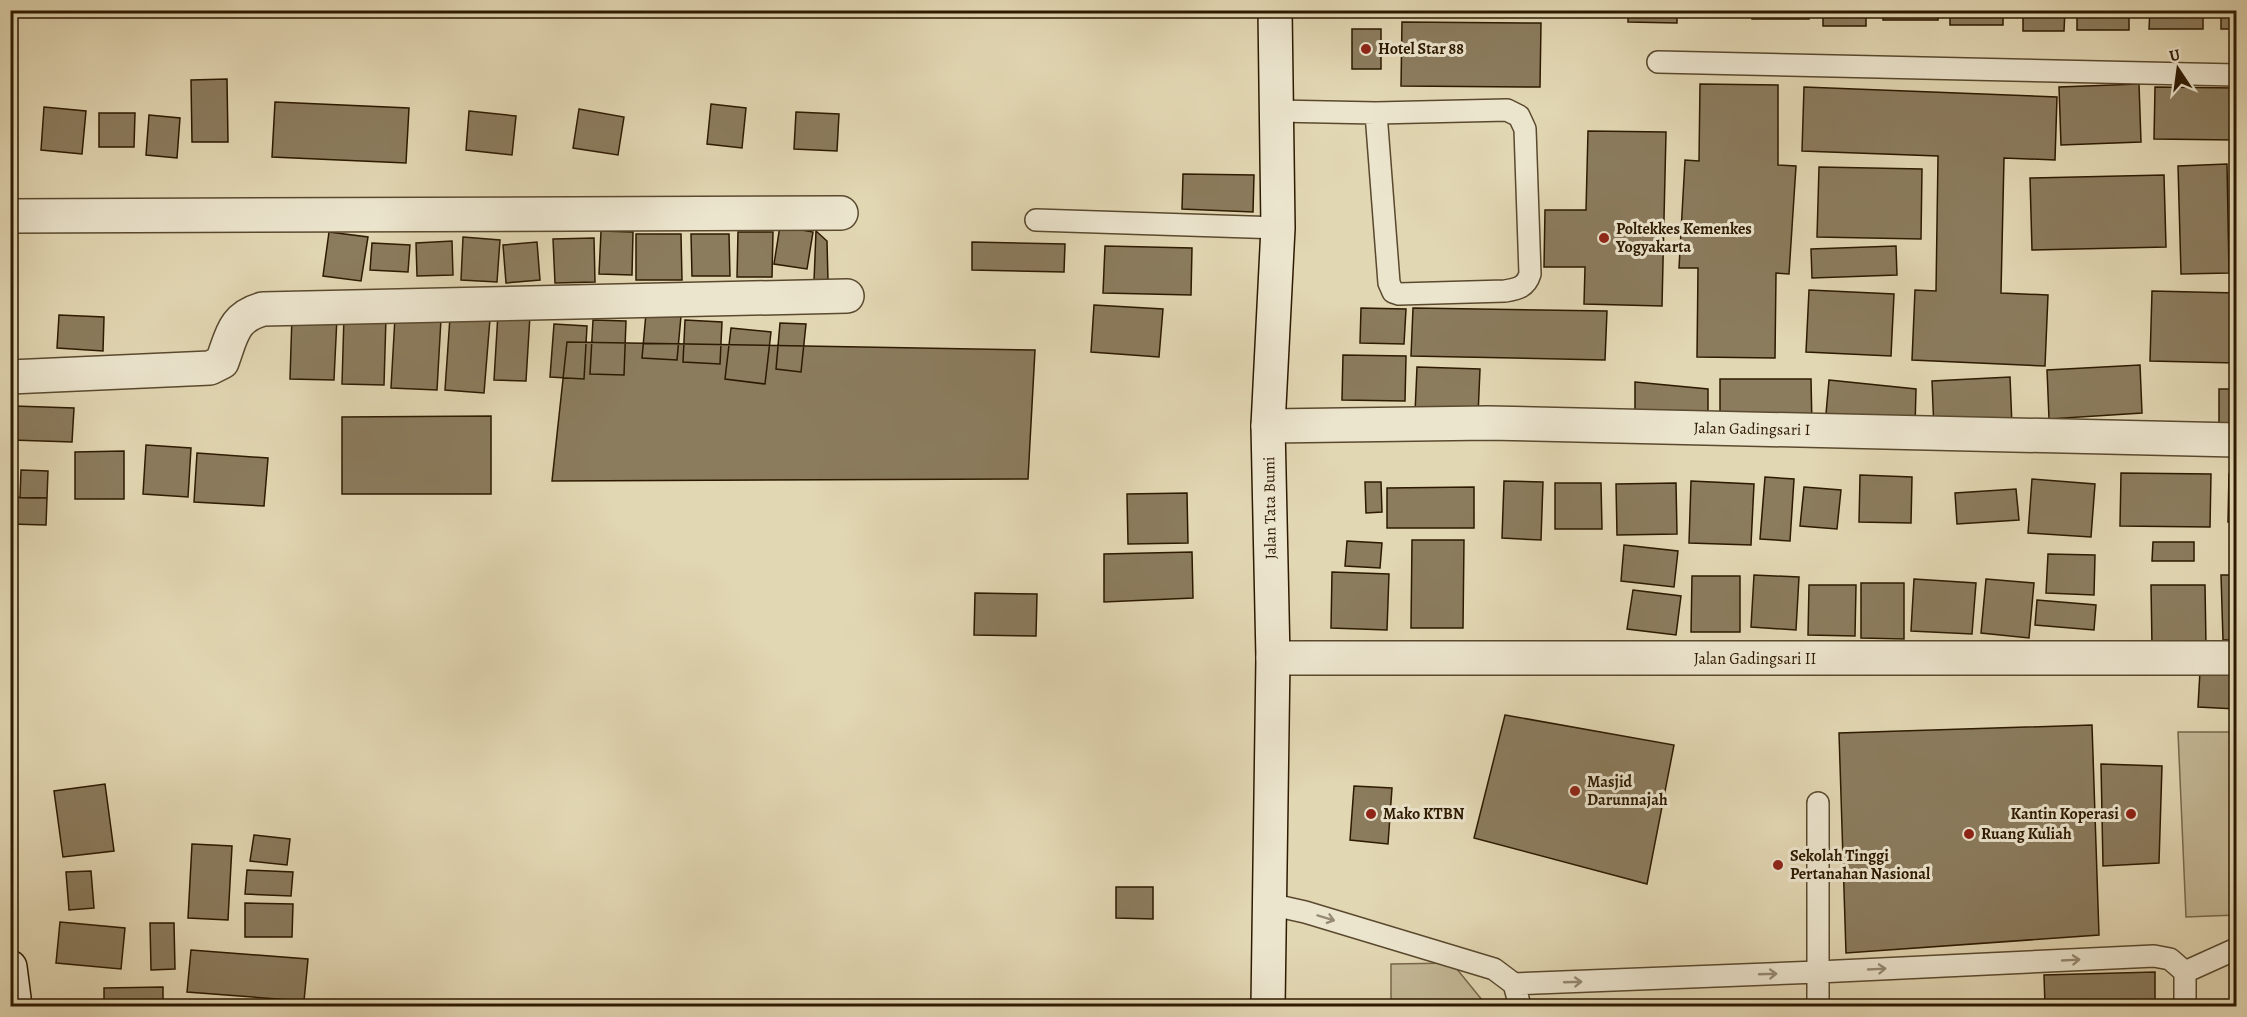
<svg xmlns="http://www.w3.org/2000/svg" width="2247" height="1017" font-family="Alegreya,serif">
<rect width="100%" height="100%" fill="#e2d7b3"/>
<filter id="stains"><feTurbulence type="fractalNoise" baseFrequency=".00333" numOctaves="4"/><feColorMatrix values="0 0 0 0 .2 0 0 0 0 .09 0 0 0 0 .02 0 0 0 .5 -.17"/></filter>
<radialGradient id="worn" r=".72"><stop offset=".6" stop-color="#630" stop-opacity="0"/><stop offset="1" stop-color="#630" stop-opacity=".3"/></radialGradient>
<path fill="#c3b795" stroke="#78684b" stroke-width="1.5" d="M2178,732H2236V915L2186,917Z
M1452,963L1487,1006H1391V964Z"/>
<path fill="#8b7c5e" stroke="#2d1a01" stroke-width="1.5" d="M1318,10H1513V14L1318,13Z
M1561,10H1617V17L1561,16Z
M1628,10H1677V23L1628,22Z
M1752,10H1809V19H1752Z
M1823,10H1866V26H1823Z
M1883,10H1939L1938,20H1883Z
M1950,10H2003V25H1950Z
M2023,10H2065L2064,31H2023Z
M2077,10H2129V30H2077Z
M2150,10H2203V29H2149Z
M2221,10H2236V29H2221Z
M1402,22L1541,23L1540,87L1401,86Z
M1352,29H1381V69H1352Z
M227,79L228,142H192L191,80Z
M1700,84L1778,85V165L1796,166L1789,274L1776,273L1775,358L1697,357L1698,268H1679L1685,160L1699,161Z
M2139,84L2141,142L2061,145L2059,87Z
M1804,87L2057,97L2055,160L2004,158L2001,293L2048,295L2045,366L1912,360L1915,290L1936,291L1938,156L1802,151Z
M2155,87L2236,88V140L2154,139Z
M275,102L409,108L406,163L272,157Z
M711,104L746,108L742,148L707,144Z
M44,107L86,111L82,154L41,150Z
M579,109L624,117L618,155L573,148Z
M469,111L516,116L512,155L466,150Z
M796,112L839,114L837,151L794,149Z
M99,113H135L134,147H99Z
M149,115L180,118L177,158L146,155Z
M1588,131L1666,132L1662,306L1584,304L1585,267H1544L1545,210H1586Z
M2227,164L2229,273L2181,274L2178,166Z
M1819,167L1922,169L1921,239L1817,237Z
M1183,174L1254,175L1253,212L1182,209Z
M2164,175L2166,247L2032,250L2030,178Z
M780,226L813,232L807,269L774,264Z
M601,231L633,232L632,275L599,274Z
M816,231L827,241L828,281H814Z
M329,232L368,237L361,281L323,276Z
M738,232H773L772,277H737Z
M636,234H681L682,280H636Z
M691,234H729L730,276H692Z
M463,237L500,240L497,282L461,280Z
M594,238L595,282L555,283L553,239Z
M452,241L453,275L417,276L416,243Z
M537,242L540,280L506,283L503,245Z
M972,242L1065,244L1064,272L972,270Z
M372,243L410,245L408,272L370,270Z
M1105,246L1192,248L1191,295L1103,293Z
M1896,246L1897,275L1812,278L1811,249Z
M1809,290L1894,294L1891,356L1806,352Z
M2152,291L2236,293V363L2150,361Z
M1094,305L1163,309L1159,357L1091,352Z
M1361,308L1406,309L1404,344L1360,343Z
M1413,308L1607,311L1605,360L1411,356Z
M498,313L530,315L526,381L494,380Z
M646,313L681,316L677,360L642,358Z
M59,315L104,317L103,351L57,348Z
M292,315L337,317L334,380L290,379Z
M344,316L386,317L384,385L342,384Z
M395,317L441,319L437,390L391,388Z
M450,317L490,319L484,393L445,390Z
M593,320L626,321L624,375L590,374Z
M685,320L722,322L720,364L683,362Z
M780,323L806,324L801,372L776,369Z
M554,324L587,326L584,379L550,377Z
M731,328L771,332L765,384L725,379Z
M567,342L1035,350L1028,479L552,481Z
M1343,355L1406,356L1405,401L1342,400Z
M2140,365L2142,413L2049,419L2047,370Z
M1417,367L1480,369L1478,416L1415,413Z
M2010,377L2012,426L1934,430L1932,381Z
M1720,379H1811L1812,427H1720Z
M1829,380L1916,389L1915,427L1825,425Z
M1635,382L1708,389V422H1635Z
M2219,389H2236V436H2219Z
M14,406L74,408L72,442L12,440Z
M491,416V494H342V417Z
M146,445L191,448L188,497L143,494Z
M124,451V499H75V452Z
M197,453L268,458L264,506L194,502Z
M21,470L48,471L47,498H20Z
M2121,473L2211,474L2210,527L2120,526Z
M2229,474H2236V522H2228Z
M1860,475L1912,477L1911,523L1859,522Z
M1765,477L1794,479L1790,541L1760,539Z
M2032,479L2095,484L2091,537L2028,533Z
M1504,481L1543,482L1541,540L1502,538Z
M1691,481L1754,484L1751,545L1689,543Z
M1365,482H1381L1382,512L1366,513Z
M1555,483H1601L1602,529H1555Z
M1676,483L1677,534L1617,535L1616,484Z
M1474,487V528H1387V488Z
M1804,487L1841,490L1837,529L1800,526Z
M2016,489L2019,520L1957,524L1955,493Z
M1187,493L1188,543L1128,544L1127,494Z
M10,497L47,498L46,525L10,524Z
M1412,540H1464L1463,628H1411Z
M1347,541L1382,543L1380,568L1345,566Z
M2153,542H2194V561H2152Z
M1624,545L1678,551L1674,587L1621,581Z
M1192,552L1193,598L1104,602V554Z
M2048,554L2095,555L2094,595L2046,593Z
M1332,572L1389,574L1387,630L1331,628Z
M1754,575L1799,577L1796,630L1751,627Z
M2221,575H2236V640H2223Z
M1692,576H1740V632H1691Z
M1914,579L1976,583L1972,634L1911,631Z
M1986,579L2034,583L2029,638L1981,633Z
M1861,583H1904V639L1861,638Z
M1809,585H1856L1855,636L1808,635Z
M2151,585H2205L2206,646L2152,647Z
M1633,590L1681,596L1676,635L1627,629Z
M975,593L1037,594L1036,636L974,635Z
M2037,600L2096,605L2094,630L2035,625Z
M2200,671L2236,672V709L2198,707Z
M1505,715L1674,745L1647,884L1474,838Z
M2092,725L2099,935L1846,953L1839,733Z
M2101,764L2162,766L2159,863L2103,866Z
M105,784L114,851L63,857L54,791Z
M1354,786L1392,788L1388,844L1350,840Z
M254,835L290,839L287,865L250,861Z
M192,844L232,846L228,920L188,918Z
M247,870L293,872L291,896L245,894Z
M91,871L94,908L69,910L66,872Z
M1116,887H1153V919L1116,918Z
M245,903L293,904L292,937H245Z
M60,922L125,928L121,969L56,963Z
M150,923H174L175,969L151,970Z
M191,950L308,959L304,1001L187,992Z
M2155,972V1006H2045L2044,975Z
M163,987V1006H104V988Z
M1928,1004V1006H1885Z"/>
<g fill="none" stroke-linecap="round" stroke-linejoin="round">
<g stroke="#5a492e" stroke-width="24">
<path id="lane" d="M1658,62L2236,75
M1277,111L1376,113L1507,110L1519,116L1525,129L1530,274C1526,287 1518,289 1505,291L1399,294L1393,292L1389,283L1376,113
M1036,220L1278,228
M1818,803V972L2154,956L2170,959L2185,972V1006
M1269,904L1305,912L1494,969L1514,984L1520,1006
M2185,972L2236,949
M1514,984L1818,972V1006"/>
</g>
<g stroke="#5a492e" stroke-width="36">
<path id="street" d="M10,216L841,213
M10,377L210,368L222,362C232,335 233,317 263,309L847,296
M1268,426L1488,423L2236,440
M1273,658H2236"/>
</g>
<g stroke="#2d1a01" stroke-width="36">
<path id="secondary" d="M10,967L15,1006
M1268,1006L1273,658L1268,426L1278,228L1275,10"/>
</g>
<use href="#lane" stroke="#ece5ce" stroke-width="21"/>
<use href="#street" stroke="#ece5ce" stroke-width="33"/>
<use href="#secondary" stroke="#ece5ce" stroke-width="33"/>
</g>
<defs><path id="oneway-shaft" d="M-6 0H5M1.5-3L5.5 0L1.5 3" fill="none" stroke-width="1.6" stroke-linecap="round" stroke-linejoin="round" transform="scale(1.5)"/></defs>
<g stroke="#968a72">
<use href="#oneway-shaft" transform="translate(1326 918) rotate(17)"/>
<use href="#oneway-shaft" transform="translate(2071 960) rotate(-3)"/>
<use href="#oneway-shaft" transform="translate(1877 969) rotate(-3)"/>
<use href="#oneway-shaft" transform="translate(1768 974) rotate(-2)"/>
<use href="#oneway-shaft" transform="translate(1573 982) rotate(-2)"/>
</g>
<g fill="#8f2418" stroke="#ece5ce" stroke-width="2">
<circle cx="1366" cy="49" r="6"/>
<circle cx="1604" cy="238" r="6"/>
<circle cx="1575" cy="791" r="6"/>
<circle cx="1371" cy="814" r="6"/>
<circle cx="2131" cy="814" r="6"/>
<circle cx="1969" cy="834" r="6"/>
<circle cx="1778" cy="865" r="6"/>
</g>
<g text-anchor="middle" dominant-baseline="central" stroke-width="6" stroke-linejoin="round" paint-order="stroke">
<g font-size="16" font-weight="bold" fill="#2d1a01" stroke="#ece5ce" text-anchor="start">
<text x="1378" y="49">Hotel Star 88</text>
<text x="1616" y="229">Poltekkes Kemenkes<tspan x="1616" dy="18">Yogyakarta</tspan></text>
<text x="1587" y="782">Masjid<tspan x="1587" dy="18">Darunnajah</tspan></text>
<text x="1383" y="814">Mako KTBN</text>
<text x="2119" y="814" text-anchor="end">Kantin Koperasi</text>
<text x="1981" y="834">Ruang Kuliah</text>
<text x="1790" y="856">Sekolah Tinggi<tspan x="1790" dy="18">Pertanahan Nasional</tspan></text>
</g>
<g font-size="16" fill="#2d1a01" stroke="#ece5ce">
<text transform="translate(1752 429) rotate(1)">Jalan Gadingsari I</text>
<text transform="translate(1270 508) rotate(-91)">Jalan Tata Bumi</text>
<text x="1755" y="659">Jalan Gadingsari II</text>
</g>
</g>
<rect width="2247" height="1017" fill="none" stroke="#e2d7b3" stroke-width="36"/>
<rect x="12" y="12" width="2223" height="993" fill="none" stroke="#2d1a01" stroke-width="3"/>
<rect x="18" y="18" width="2211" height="981" fill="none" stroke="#2d1a01" stroke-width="1.5"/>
<g transform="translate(2178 69) rotate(347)" stroke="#ece5ce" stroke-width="4.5" paint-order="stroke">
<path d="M0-4.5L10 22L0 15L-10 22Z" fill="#2d1a01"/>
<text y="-9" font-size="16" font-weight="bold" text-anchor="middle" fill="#2d1a01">U</text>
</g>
<rect width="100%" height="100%" filter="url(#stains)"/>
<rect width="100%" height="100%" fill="url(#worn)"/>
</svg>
